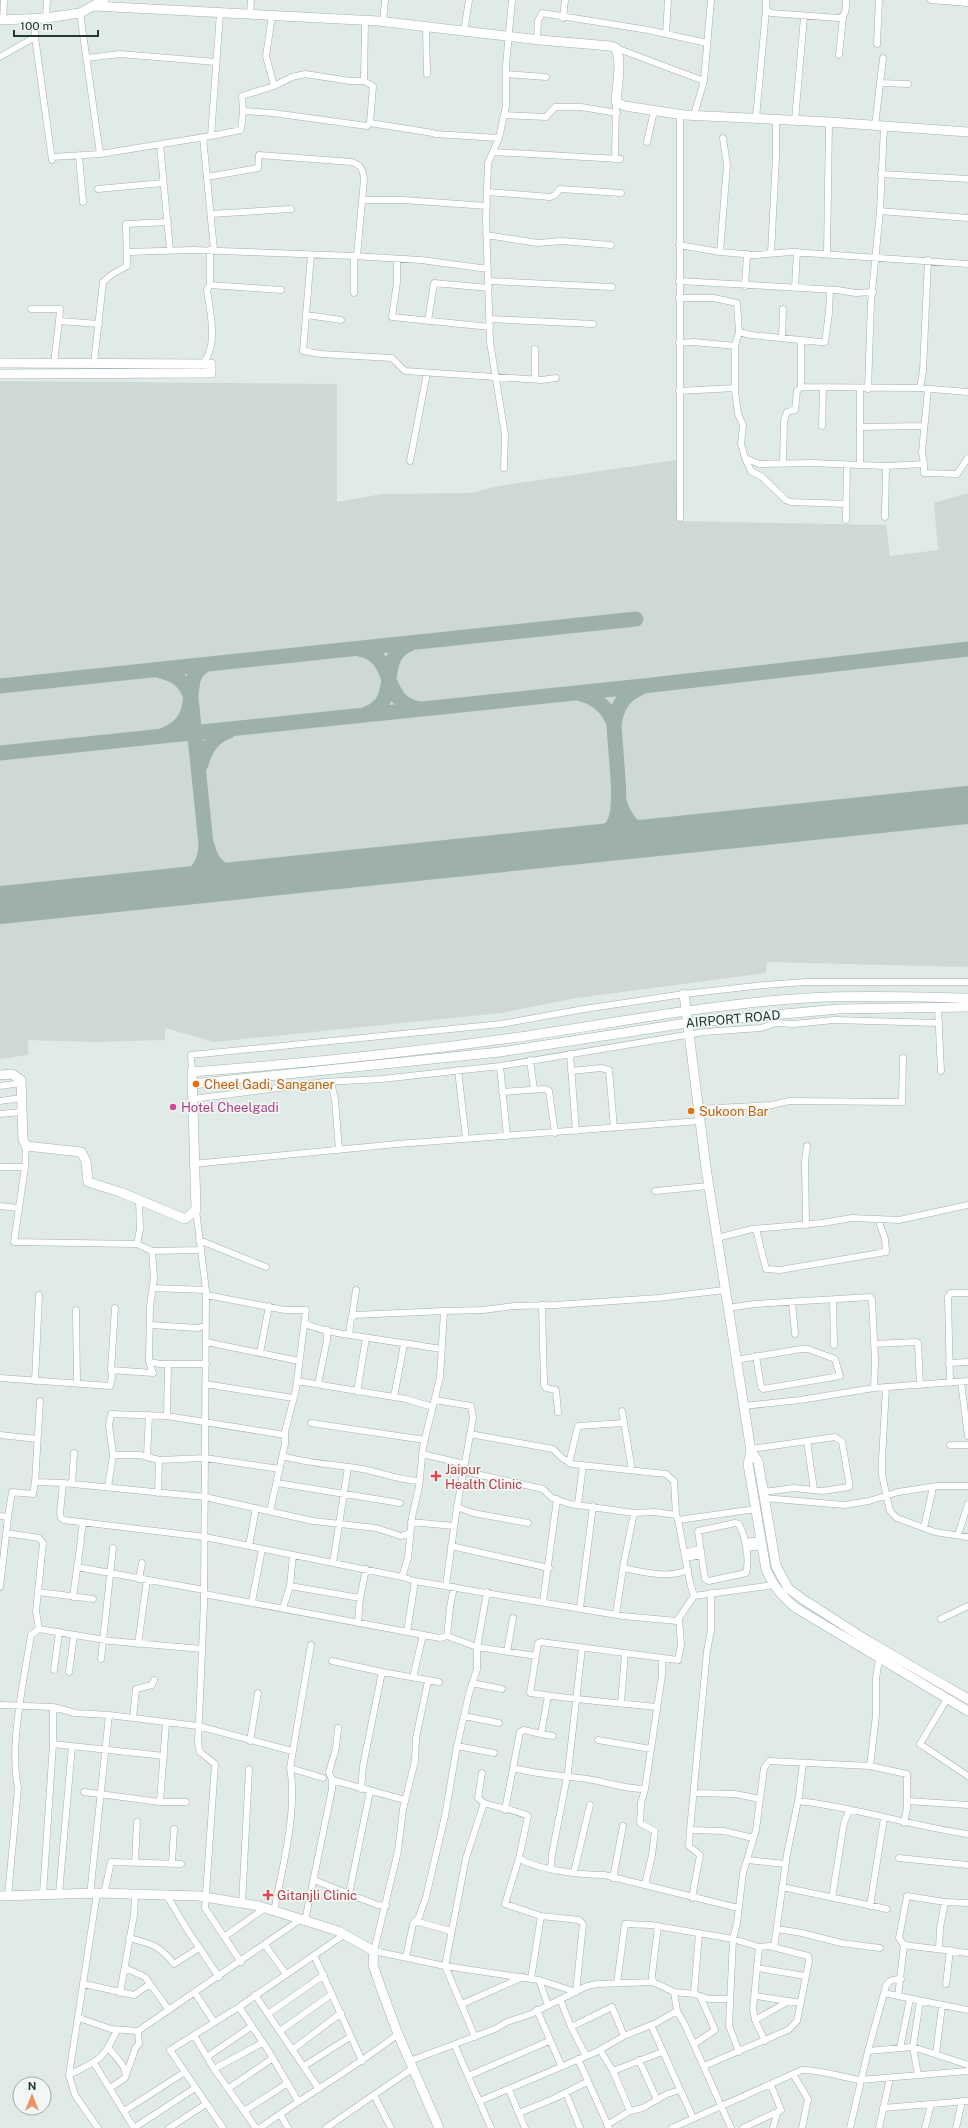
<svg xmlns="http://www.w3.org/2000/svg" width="968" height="2128" font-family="'Public Sans',sans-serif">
<rect width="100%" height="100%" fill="#e0eae7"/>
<path fill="#ced9d6" d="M0,381L337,384V502L382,494L472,493L498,486L676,460L677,521L886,525L890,556L938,550L934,503L968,493V967L767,962L766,973L577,998L501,1013L214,1042L165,1028V1040L95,1042L28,1040V1055L0,1059Z"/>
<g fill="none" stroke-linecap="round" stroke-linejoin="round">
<path stroke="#9eb0ac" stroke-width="15" d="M359,649C398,655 379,702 419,709
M160,671C175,674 187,683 191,698L206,844C206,867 193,880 172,886
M0,686L636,619
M366,714C405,700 373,657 412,643
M614,724C617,707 623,695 640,688
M164,735C208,717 177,677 207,664
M0,753L643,686L968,649
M201,764C205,749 213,736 229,731
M620,804C632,839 653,836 685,834
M207,845C211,870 234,880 257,879
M574,846C617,838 621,820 618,780C617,761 615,743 614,724C609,709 596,697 580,694"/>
<path stroke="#9eb0ac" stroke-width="38" d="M0,905L968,805"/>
<g stroke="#a3b1ae" stroke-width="7">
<path id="street" d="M766,0V10L771,13L838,18C847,16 846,8 846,0
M931,0L968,3
M250,14L251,0
M272,16L266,56L274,86
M35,18V37L52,160
M46,18L47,0
M563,18L565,0
M3,20L4,0
M383,22L385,0
M426,28L427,74
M464,31L469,0
M666,34L668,0
M537,40L538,21L542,13L648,30L707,43
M877,44L879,0
M616,48L704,81
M839,55L843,17
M0,57L35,37
M87,58L120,54L216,62
M506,74L546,77
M364,81L365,21
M880,83L908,84
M504,115L546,117L555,107H581L617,113
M680,115V518
M694,115L704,81L711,0
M756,118L766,10
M795,120L804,17
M370,123L433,133
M875,126L883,58
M435,134L499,138
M211,136L241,130L243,111L242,96L274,86L292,77L305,74L350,81H364L373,86L370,123L367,126L273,113L243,111
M203,137L214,250
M647,142L654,111
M160,145L170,250
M493,152L620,159
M100,154L211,136L220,13
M79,156L83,202
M52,157L100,154L80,13
M615,159L616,102
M881,174L968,179
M207,177L258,168L259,155L352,162C361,165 363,170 364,179L357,256
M98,189L163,183
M488,192L550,197L555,195L560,189L621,193
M362,200H403L487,206
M880,211L884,127
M211,214L291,209
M486,235L538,243L562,241L611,245
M679,245L720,252L756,255L791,252L968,264
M127,252L193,250L354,256L421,260L488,269
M720,252L727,165L723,138
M771,253L776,157V119
M827,254L829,122
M311,255L303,351L321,354L392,358L405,371L541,380L556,378
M397,259V282L392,317L490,327
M489,281L612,287
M679,281L837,290L856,293L873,292
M210,285L281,290
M745,286L747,254
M795,288L797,252
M354,293V256
M679,298H714L737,303L739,332L751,335L820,342H825L829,313L830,290
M31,309H60L59,321
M307,315L341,320
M490,319L593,324
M428,321L434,283L489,288
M782,338L783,309
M801,341V387
M679,343L694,342L735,346V391L738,414L743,425L741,444L745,458L759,464L811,463L886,466L924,464V473L957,474L968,458
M735,346L739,332
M535,349V379
M54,363L59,321L99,324
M94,363L103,282L111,275L127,266L126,224L168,222
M202,364C219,347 210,312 207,290L210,285V250
M860,388V465
M920,388L923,371L928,260
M868,389L871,302L880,211L968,218
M679,391L735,388
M822,426L823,388
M860,427L924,426
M745,458L751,471L762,477L786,500L791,502L846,504
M410,461L427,373
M783,463L784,421L787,412L795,410L797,391L801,387L920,388L968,392
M924,464L922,452L928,389
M504,468L505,435L490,342L486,220L488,163L499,138L506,106V65L512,0
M885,517L886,466
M846,520L847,465
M938,1008L941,1071
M570,1054L576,1131
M530,1060L534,1090
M500,1066L507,1136
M458,1070L466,1139
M571,1071L601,1068L609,1070L614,1128
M192,1072L191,1055L501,1024L584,1009L684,994L764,985L806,982H968
M331,1082L335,1100L339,1150
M0,1086L21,1083
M502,1092L545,1089L549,1091L555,1133
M193,1099L325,1082L382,1079L500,1066L704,1032L761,1028L776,1023L794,1024L834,1020L939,1023
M0,1101L21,1098
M698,1109L772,1105L789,1101L902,1102L903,1058
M0,1114L22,1112
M193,1164L397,1144L700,1121
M0,1167H25L26,1146
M25,1167L14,1242L137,1244
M655,1191L708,1186
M139,1200L140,1229L137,1244L152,1251L201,1250
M0,1206L18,1208
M196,1210L206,1290L204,1603L198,1743L200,1752L215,1764L205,1908L241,1962
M806,1225L805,1161L807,1146
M756,1229L766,1269L780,1270L886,1252L885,1239L878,1219
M717,1238L752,1229L822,1223L852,1218L899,1220L968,1205
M199,1240L266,1267
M153,1288L206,1290
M206,1295L285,1310H306L296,1389L285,1432V1444L270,1511
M833,1300L834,1345
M792,1302L795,1334
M542,1305L544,1385L546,1388L556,1390L558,1412
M727,1308L755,1304L870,1297L872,1300L875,1360L874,1388
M76,1310L77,1383
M352,1317L356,1290
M306,1324C319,1330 336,1333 350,1335C381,1340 411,1344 441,1349
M151,1325L197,1328L206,1326
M349,1335L351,1319L354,1315L444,1311
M206,1342L299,1361
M874,1344L916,1342L918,1343L920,1385
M260,1353L269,1306
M736,1360L801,1349H808L835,1359L840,1376L763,1389L761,1387L756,1356
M149,1362L160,1364H206
M949,1363L968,1362
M111,1370L115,1308
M0,1378L110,1386L112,1377L111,1370L153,1373L149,1362L150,1306L154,1278L152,1251
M35,1381L39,1295
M297,1381L406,1399L433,1407
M961,1382L968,1436
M950,1383L948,1297L951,1293H968
M205,1384L293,1398
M318,1384L327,1340V1330
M886,1387L882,1460V1475L890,1511L897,1518L935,1532L968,1537
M357,1392L366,1338
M394,1397L404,1344
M435,1400L471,1406L473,1418L457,1507L446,1585
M40,1401L35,1482L63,1483
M744,1406L800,1400L874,1388L968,1381
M622,1411L632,1470
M167,1416L168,1364
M311,1423L425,1440
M470,1434L553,1449L562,1458L572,1464L666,1474L674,1481L676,1515
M0,1435L37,1439
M807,1441L814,1490
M950,1445H968
M751,1449L835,1437L842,1442L849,1482V1487L822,1491L794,1488L763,1492
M422,1454L465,1464
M113,1455H140L159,1460L205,1458L280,1469
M147,1456L149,1415
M283,1456C307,1464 336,1464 362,1469C381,1472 400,1481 420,1481
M569,1463L578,1426L624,1423
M463,1471L543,1489L552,1498L570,1504L634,1513L655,1512L676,1515L678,1520L756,1509
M277,1483L400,1503
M72,1484L74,1453
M108,1487L113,1455L109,1425L111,1414L167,1416L285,1435
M158,1493L159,1460
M764,1498L844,1505L869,1501L898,1492L937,1486H968
M578,1504L583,1465
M457,1507L473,1513L528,1523
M0,1516L8,1517L0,1587
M8,1517L12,1492L33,1494L35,1482
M678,1520L690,1583L694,1596
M411,1522L454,1526
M735,1523L739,1524C745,1536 750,1559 746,1573L709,1581L705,1579L698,1531Z
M924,1528L933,1487
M6,1533L39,1538L43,1543L36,1611L39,1629
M410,1533L401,1536L376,1528L313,1521L205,1497L63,1483L60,1513L61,1518L64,1520L205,1537L402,1577L415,1581L623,1616L677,1621L694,1596L774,1585
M958,1535L968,1504
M81,1536L83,1522
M745,1542L761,1540
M249,1546L256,1508
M451,1546L549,1568
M746,1548L762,1546
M685,1553L699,1549
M686,1558L701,1555
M333,1563L348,1467
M77,1567L204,1590
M623,1568C645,1572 667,1579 688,1570
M402,1577L408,1558L412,1517L419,1487L423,1447L440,1377L444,1311L483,1310L514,1306L555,1305L658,1298L724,1290
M139,1579L142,1563
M290,1586L360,1598
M39,1592L93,1599
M487,1592L477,1647L536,1656L538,1643L541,1642L678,1660L681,1645L679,1618
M204,1594L440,1638L447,1636L450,1607L454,1587
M73,1597L81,1540
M252,1602L262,1549
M543,1602L557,1499
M283,1608L290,1586L293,1555
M580,1608L593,1506
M616,1614L624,1562L634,1513
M941,1619L968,1606
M358,1623L360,1598L366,1569
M407,1632L415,1581
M138,1644L147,1580
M507,1652L513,1618
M536,1656L530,1693C572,1699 614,1703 657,1707
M101,1659L113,1548
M332,1661L382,1672
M54,1670L59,1632
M69,1672L74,1635
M413,1677L423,1635
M428,1681L416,1738L415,1761L403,1809L398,1851L374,1951L445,1966L466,1858L484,1803C498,1808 514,1809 528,1816L519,1858C536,1870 583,1875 604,1875L738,1908
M472,1683L502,1689
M548,1696L541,1734L524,1730L520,1732L513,1768C537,1774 562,1776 587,1779C606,1782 625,1789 645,1789
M947,1699L920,1744L968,1776
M621,1703L625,1653
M0,1705L53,1707L75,1713L109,1715L198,1726L292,1751
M464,1716L499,1723
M133,1718L136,1689L152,1685L154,1680
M541,1734L553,1736
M598,1740L651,1749
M250,1741L258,1693
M53,1744V1707
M457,1746L494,1753
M870,1766L876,1715V1678L880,1654
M290,1768L323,1778
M482,1773L478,1798L484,1803
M332,1780L405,1800
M361,1789L363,1766L382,1672L439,1682
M84,1792L160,1802L166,1723
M694,1793L735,1794L760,1799
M798,1801C855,1807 911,1826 968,1834
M908,1801L968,1805
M160,1802H186
M505,1810L513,1768
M690,1830L724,1831L753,1838
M519,1858L505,1904L541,1916L531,1979
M899,1858L968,1865
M747,1860L785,1864
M135,1862L137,1822
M172,1863L174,1829
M551,1868L552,1854L568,1772L582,1648
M574,1872L590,1805
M613,1878L623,1826
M314,1880L349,1894L370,1791
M645,1885L652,1855L655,1831L640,1823L641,1803L645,1789L662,1675V1658
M782,1887L887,1909
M97,1893L69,2075L75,2095L98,2128
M43,1894L53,1744L164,1756
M59,1894L72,1746
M104,1894L111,1862L181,1864
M349,1894L378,1905L386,1906
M90,1895L109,1715
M8,1896L18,1788C9,1746 24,1679 31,1635L39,1629L111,1641L202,1649
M167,1896L188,1931L219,1977
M692,1898L700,1855L689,1846L690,1830L707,1651L711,1630V1593
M832,1898L844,1823L849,1811
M968,1903L945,1902L907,1896L899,1938L904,1945L968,1953
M242,1904L249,1769
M870,1906L884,1818
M274,1911C282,1870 298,1809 290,1768L311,1645
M305,1921L332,1789V1780L329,1772L336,1748L338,1728
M415,1921L451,1931
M777,1929L802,1933L841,1943L880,1948
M224,1937L265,1908
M129,1938C152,1944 159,1945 174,1964L199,1948
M265,1945L286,1974
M759,1947L753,2009L755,2020L765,2041
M774,1947L787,1854L799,1796L803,1763
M939,1949L940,1928L945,1902
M314,1955L362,2061
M406,1957L413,1924L419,1917L426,1897L445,1816L457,1746L469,1694L477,1669V1647L447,1636
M445,1966L539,1980L548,2005
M445,1966L475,2037
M125,1968L145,1977L169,2010
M758,1968L805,1976
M539,1980L576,1992L583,1924L579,1920L541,1916
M653,1982L652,1975L658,1927
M617,1983L625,1924L651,1925L733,1939L759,1947L769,1946L808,1956L809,1961L797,2021L788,2030L704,2066
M84,1984L134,1995L150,1984
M946,1984L950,1950
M674,1992L677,2011L686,2027L731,2128
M120,1993L134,1915L135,1895
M195,1993L214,2022
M884,1993C886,1982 890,1979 901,1979
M694,1994L699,1934
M255,1995L319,2089
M756,1996L801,2003
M898,1996L968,2010
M560,1999L571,2027L586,2056
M462,2004L523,1977
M239,2007L268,2050L298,2101
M537,2010L561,2065
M268,2014L324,1975
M79,2018L111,2029L138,2031L301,1919
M755,2020L789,2001
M651,2025L693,2118
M571,2027L612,2007L624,2036
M280,2031L332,1994
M194,2035L214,2069L256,2128
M694,2044L715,2030L700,1996
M455,2046L491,2128
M109,2048C114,2056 129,2068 125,2078L110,2088
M900,2048L910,1999
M292,2050L341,2013
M600,2050L613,2071L630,2111
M868,2051L913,2047L968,2065
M739,2052L729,2026L733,1939L737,1923L743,1873L756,1830L764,1768L769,1761L870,1766L907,1774V1808L904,1823
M936,2054L942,2006
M207,2057L252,2026
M578,2059L609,2128
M639,2060L657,2100
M410,2061L495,2029L507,2022L531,2014L587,1986L597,1984L653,1982L674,1992L694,1994L709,1999H730
M94,2063L134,2128L195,2088
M304,2066L350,2037
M214,2069L262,2043
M613,2071L662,2052
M793,2074L808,2099L802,2128
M69,2075C100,2059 102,2062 117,2030
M126,2075L136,2047L139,2044L138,2031
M918,2075L913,2047L920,2001
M468,2076L549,2041
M229,2088L273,2058
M509,2090L525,2128
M566,2093L580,2128
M374,2095L391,2128
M480,2101L596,2052L624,2036L656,2023L677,2011
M883,2108L968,2101
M124,2111L185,2072
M244,2111L288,2083
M519,2113L553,2099L587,2082
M280,2114L288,2128
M607,2125L630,2111L643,2108L667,2094L680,2090
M169,2128L206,2104
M223,2128L170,2050L239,2007L345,1934
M260,2128C305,2095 354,2069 398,2034
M326,2128L413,2068
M672,2128L802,2070C822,2070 840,2077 860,2080L968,2071
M743,2128L781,2110L771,2085
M773,2128L777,2114
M850,2128L868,2051L884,1993L898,1996L904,1945
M879,2128L890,2078
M925,2128L931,2104
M956,2128L962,2101"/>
</g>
<g stroke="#a0b5b0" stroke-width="10">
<path id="secondary" d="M94,6L378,21L540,40L610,46L616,48C622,64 617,85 616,102L625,106L684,115L829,122L968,132
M0,20L46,18L80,13L104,0
M0,363L211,364V373L0,374
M684,994L706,1168L751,1451L748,1464L766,1569C773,1586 782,1596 796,1608L968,1711
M0,1075L12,1074L21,1080L23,1139L26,1146L81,1152L86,1161L88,1182L120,1192L185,1219L196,1210L192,1072C299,1064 406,1053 512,1038C610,1024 708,1004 807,998C861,995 915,997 968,998
M192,1084L500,1052L687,1023L839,1009L968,1007
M751,1451L758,1461L776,1566L788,1588L801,1598L868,1641L968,1699
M0,1896L97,1893L199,1896L259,1906L338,1931L374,1951L373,1965L382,1991L398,2034L439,2128"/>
</g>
<use href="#street" stroke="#fff" stroke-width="6"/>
<use href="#secondary" stroke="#fff" stroke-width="9"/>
</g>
<g fill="#e8710a" stroke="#f0f7f4" stroke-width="1.5">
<circle cx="196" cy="1084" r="4"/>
<circle cx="691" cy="1111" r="4"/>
</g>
<circle fill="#d1479c" stroke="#f0f7f4" stroke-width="1.5" cx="173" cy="1107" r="4"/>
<g fill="#e0444e" stroke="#f0f7f4" stroke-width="1.5">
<path d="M434 1470h4v4h4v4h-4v4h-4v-4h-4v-4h4z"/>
<path d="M266 1889h4v4h4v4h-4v4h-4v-4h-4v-4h4z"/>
</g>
<g text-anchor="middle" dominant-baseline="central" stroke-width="3.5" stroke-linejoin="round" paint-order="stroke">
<g font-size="13" fill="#223935" stroke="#f0f7f4">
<text transform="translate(733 1019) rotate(-5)">AIRPORT ROAD</text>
</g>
<g font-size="13" fill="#c56008" stroke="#f0f7f4" text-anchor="start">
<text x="204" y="1084">Cheel Gadi, Sanganer</text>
<text x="699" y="1111">Sukoon Bar</text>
</g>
<g font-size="13" fill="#b23c85" stroke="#f0f7f4" text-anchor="start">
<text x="181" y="1107">Hotel Cheelgadi</text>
</g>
<g font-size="13" fill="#be3a42" stroke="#f0f7f4" text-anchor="start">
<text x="445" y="1469">Jaipur<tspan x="445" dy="15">Health Clinic</tspan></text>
<text x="277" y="1895">Gitanjli Clinic</text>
</g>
</g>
<g transform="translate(32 2096)"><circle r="19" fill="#f0f7f4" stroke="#9eaba8"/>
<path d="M0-3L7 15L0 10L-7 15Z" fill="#e9925f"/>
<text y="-6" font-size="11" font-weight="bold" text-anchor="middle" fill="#223935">N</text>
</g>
<path d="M14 30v6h84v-6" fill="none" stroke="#223935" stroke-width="2"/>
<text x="20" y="30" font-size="12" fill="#223935" stroke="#f0f7f4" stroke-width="3" paint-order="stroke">100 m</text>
</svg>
